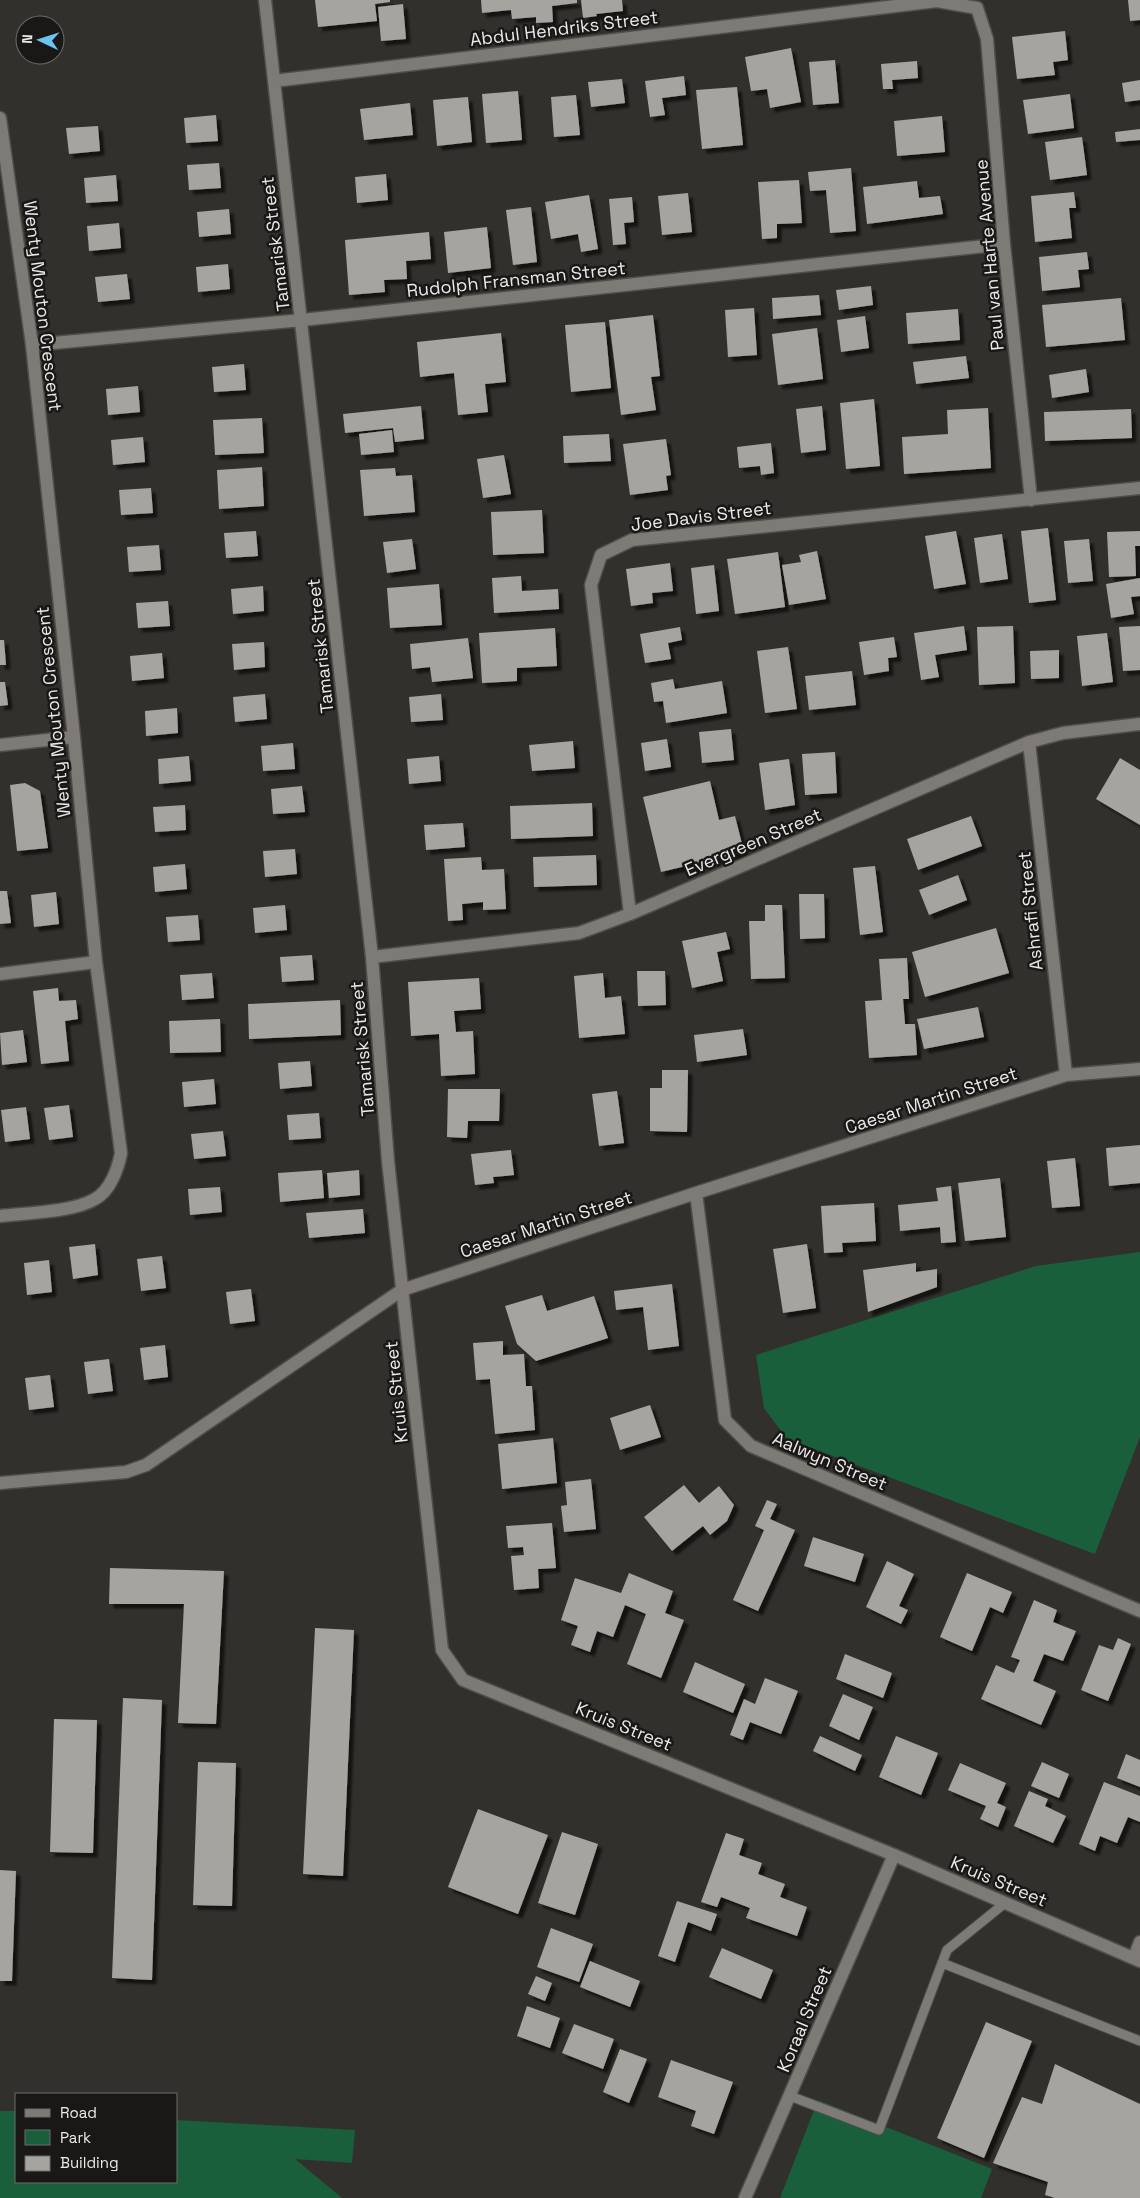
<svg xmlns="http://www.w3.org/2000/svg" width="1140" height="2198" font-family="'Space Grotesk',sans-serif">
<defs>
<filter id="shadow"><feDropShadow dx="4.5" dy="4.5" stdDeviation="1" flood-color="#0009"/></filter>
</defs>
<rect width="100%" height="100%" fill="#32302c"/>
<path fill="#195f3c" d="M1140,1252V1437L1095,1554L787,1439L764,1408L756,1355L1036,1266Z
M818,2100L992,2169L981,2198H780Z
M0,2111H16V2182H176V2120L355,2130L352,2163L295,2159L342,2198H0Z"/>
<path fill="#a6a49f" filter="url(#shadow)" d="M315,0H390V2L375,4L377,21L318,27Z
M481,0H577V3L552,6L553,22L536,23V17L512,19L511,10L482,13Z
M581,0H622L623,11L596,14L597,16L583,18Z
M1128,0H1140V20L1130,21Z
M403,4L406,39L381,41L378,7Z
M1065,31L1068,60L1053,62L1055,75L1017,79L1012,37Z
M791,48L801,102L770,108L767,89L751,91L745,57Z
M835,60L839,103L813,105L809,62Z
M917,61L918,78L892,80L893,89H883L881,64Z
M684,76L686,95L662,98L665,115L650,117L645,81Z
M622,79L625,103L591,107L588,82Z
M1140,80V100L1125,102L1122,83Z
M737,87L743,145L702,149L696,90Z
M518,91L522,140L486,143L482,94Z
M1070,94L1074,128L1028,134L1023,100Z
M576,95L580,135L554,137L551,97Z
M468,97L472,142L437,146L433,100Z
M410,103L413,135L364,140L360,109Z
M216,115L218,141L186,143L184,118Z
M942,116L945,152L897,156L894,121Z
M98,126L100,151L69,154L66,128Z
M1140,129V140L1116,142L1115,132Z
M1082,137L1087,175L1050,180L1045,142Z
M219,163L221,188L189,190L187,165Z
M851,168L856,231L830,233L826,190L810,191L808,172Z
M386,174L388,200L357,203L355,177Z
M116,175L118,201L86,203L84,178Z
M799,180L802,223L777,224V238L762,239L758,182Z
M917,181L919,198L940,196L943,214L867,224L863,187Z
M1074,192L1076,208H1069L1072,238L1035,242L1031,196Z
M688,193L692,232L662,235L658,196Z
M589,195L598,249L581,252L578,234L551,239L545,202Z
M632,197L634,222L624,223L626,244L613,245L609,199Z
M531,207L537,262L513,265L506,210Z
M229,209L231,234L199,237L197,212Z
M119,223L121,248L89,251L87,226Z
M487,227L491,268L448,273L444,232Z
M429,232L431,259L406,261L407,279L384,280L385,292L349,295L345,240Z
M1087,252L1089,269L1078,270L1080,287L1042,291L1039,257Z
M228,264L230,289L198,292L196,267Z
M127,274L130,299L98,302L95,277Z
M871,286L873,305L839,310L836,290Z
M819,295L821,315L773,319L772,298Z
M1121,298L1125,340L1046,347L1042,305Z
M754,308L757,355L728,357L725,310Z
M958,309L960,340L908,344L906,313Z
M653,315L660,376L651,377L656,410L621,415L609,320Z
M865,316L869,348L841,352L837,320Z
M605,322L611,388L571,392L565,325Z
M817,328L823,379L778,385L772,334Z
M501,333L506,382L485,384L488,412L458,415L454,373L420,377L417,342Z
M966,356L969,378L916,384L913,362Z
M244,364L246,390L214,392L212,367Z
M1086,369L1089,392L1052,398L1049,375Z
M138,386L140,412L108,415L106,389Z
M874,399L880,466L846,469L840,403Z
M421,406L424,439L395,442L393,428L345,433L343,414Z
M822,406L826,450L801,453L796,409Z
M988,408L991,468L904,474L902,437L948,434L947,410Z
M1131,409L1132,438L1045,441L1044,412Z
M262,418L264,453L215,455L213,420Z
M392,430L394,452L361,455L359,434Z
M609,434L611,461L564,463L563,436Z
M143,437L145,462L113,465L111,440Z
M666,439L671,475L666,476L668,490L630,495L623,444Z
M771,443L774,473L761,475L760,466L739,468L737,447Z
M504,455L511,494L483,498L477,459Z
M262,467L264,506L219,509L217,470Z
M395,468L396,476L412,475L415,512L364,516L360,470Z
M151,488L153,513L121,515L119,490Z
M542,510L544,553L493,555L491,512Z
M1048,528L1056,600L1029,603L1021,531Z
M256,531L258,556L226,558L224,533Z
M956,531L966,584L934,589L925,536Z
M1140,531V546H1135L1136,576L1109,577L1107,532Z
M1002,534L1008,579L980,583L974,538Z
M412,539L416,569L387,573L383,542Z
M1089,539L1093,581L1068,583L1064,541Z
M159,545L161,570L129,572L127,547Z
M817,551L826,599L789,605L782,565L801,562L799,555Z
M778,552L785,607L735,614L727,559Z
M670,563L673,591L652,593L653,603L631,606L626,569Z
M714,565L719,611L696,614L691,568Z
M521,576L522,591L558,589L559,609L494,613L492,578Z
M1140,578V596L1131,597L1134,614L1111,618L1106,584Z
M439,584L442,625L390,628L387,588Z
M263,586L264,611L233,614L231,589Z
M168,601L170,626L138,628L136,603Z
M964,626L967,650L935,655L939,677L921,680L914,633Z
M1013,626L1015,683L979,685L977,627Z
M1140,626V670L1123,671L1119,627Z
M680,627L682,640L668,643L671,659L645,663L640,634Z
M555,628L557,666L517,668V681L482,683L479,633Z
M1107,633L1113,682L1082,686L1077,636Z
M894,637L897,657L888,658L889,671L864,675L859,642Z
M468,638L473,678L432,682L430,667L412,669L410,644Z
M0,640H4L6,665H0Z
M264,642L265,667L234,670L232,644Z
M788,647L797,709L765,713L757,651Z
M1059,650V678L1031,679L1030,651Z
M162,653L164,678L132,681L130,656Z
M852,671L856,705L809,710L805,676Z
M673,679L675,689L722,681L727,713L666,723L663,701L654,702L651,683Z
M0,682H5L8,705L0,706Z
M265,694L267,719L235,722L233,697Z
M441,694L443,720L411,722L409,697Z
M177,708L178,733L146,736L145,711Z
M731,729L734,760L702,763L699,732Z
M667,739L671,767L645,771L641,743Z
M573,741L575,768L532,771L529,745Z
M293,743L295,769L263,771L261,746Z
M835,752L837,793L805,795L802,754Z
M189,756L191,781L159,784L158,759Z
M439,756L441,781L409,784L407,759Z
M1120,758L1140,770V825L1096,799Z
M789,759L795,805L765,810L759,763Z
M710,781L719,820L735,816L744,852L661,872L643,797Z
M25,783L40,791L48,848L17,851L10,785Z
M302,786L305,812L273,814L271,789Z
M592,803L593,836L511,839L510,806Z
M185,805L186,830L155,832L153,807Z
M971,816L982,846L918,870L907,839Z
M463,823L465,847L426,850L424,825Z
M295,849L297,874L265,877L263,851Z
M596,855L597,885L534,887L533,857Z
M481,857L482,870L504,869L506,909L483,910V902L462,904L463,920L448,921L444,859Z
M185,864L187,889L155,892L153,867Z
M875,866L883,932L860,935L853,868Z
M958,875L967,900L929,915L919,890Z
M0,891H7L11,923L0,924Z
M56,892L59,924L34,927L31,895Z
M799,894H824L825,938L800,939Z
M285,905L287,930L255,933L253,908Z
M765,905H782L785,978L751,979L749,921H765Z
M198,915L200,940L168,942L166,917Z
M996,928L1009,973L925,997L912,952Z
M726,932L730,949L717,952L723,981L692,988L682,941Z
M312,955L314,980L282,982L280,957Z
M907,958L909,999H903L905,1024H915L917,1055L869,1058L865,1001L882,1000L879,959Z
M637,971H665L666,1005L638,1006Z
M212,973L214,998L182,1000L180,975Z
M603,973L605,998L621,996L625,1034L579,1038L574,976Z
M479,978L481,1009L454,1011L456,1032L473,1031L475,1074L441,1076L439,1034L411,1036L408,982Z
M58,988L59,1001L76,1000L78,1019L65,1021L69,1061L41,1064L33,991Z
M340,1000L341,1035L249,1039L248,1004Z
M978,1007L984,1037L924,1049L917,1019Z
M220,1019L221,1052L170,1053L169,1021Z
M743,1029L747,1055L697,1062L694,1035Z
M23,1030L27,1062L2,1065L0,1033Z
M310,1061L312,1086L280,1089L278,1063Z
M662,1070H688L687,1132L650,1131V1088H662Z
M214,1079L216,1104L184,1107L182,1082Z
M448,1089H500L499,1121H468L467,1138L447,1137Z
M617,1091L624,1143L599,1146L592,1094Z
M69,1105L73,1137L49,1140L44,1108Z
M26,1107L30,1139L5,1142L1,1110Z
M319,1113L321,1138L289,1140L287,1115Z
M223,1131L226,1156L194,1159L191,1134Z
M1140,1145V1183L1109,1186L1106,1148Z
M511,1150L514,1175L493,1177L494,1183L475,1185L471,1154Z
M1075,1158L1080,1206L1052,1208L1047,1161Z
M322,1170L324,1198L280,1202L278,1173Z
M359,1170L360,1195L329,1198L327,1173Z
M1000,1178L1006,1237L965,1241L958,1183Z
M951,1186L956,1242L941,1243L940,1227L900,1231L898,1205L938,1201L936,1188Z
M220,1187L222,1212L190,1215L188,1189Z
M874,1203L876,1241L842,1243L843,1252L824,1253L821,1206Z
M363,1209L365,1233L309,1238L306,1213Z
M95,1244L98,1275L73,1279L69,1247Z
M807,1244L816,1308L783,1313L773,1249Z
M162,1256L166,1288L141,1291L137,1259Z
M49,1260L52,1292L27,1295L24,1263Z
M916,1263V1272L937,1269V1287L868,1312L863,1270Z
M672,1284L679,1346L648,1350L643,1307L616,1310L614,1291Z
M251,1289L255,1321L230,1324L226,1292Z
M542,1295L547,1311L594,1296L608,1338L536,1361L517,1344L505,1306Z
M503,1341V1355L524,1354L526,1386H532L535,1430L495,1434L490,1379L476,1380L473,1343Z
M165,1345L168,1377L144,1380L140,1348Z
M109,1359L113,1391L88,1394L84,1362Z
M50,1375L54,1407L29,1410L25,1378Z
M650,1405L661,1437L620,1450L610,1418Z
M553,1438L557,1483L502,1489L498,1444Z
M591,1479L596,1529L564,1532L561,1506L567,1505L565,1482Z
M684,1485L699,1503L719,1486L734,1505L727,1521L710,1535L703,1526L672,1551L644,1517Z
M767,1500L777,1504L770,1519L795,1530L758,1611L733,1600L764,1530L755,1526Z
M552,1523L556,1568L538,1569L539,1588L514,1590L511,1556L524,1555L523,1547L508,1548L506,1526Z
M813,1537L864,1554L855,1582L804,1566Z
M887,1561L914,1574L899,1606L908,1610L901,1624L866,1607Z
M110,1568L224,1571L216,1724L178,1723L184,1604H109Z
M629,1573L673,1591L665,1613L684,1620L661,1678L627,1664L646,1614L625,1605L613,1637L597,1631L590,1652L571,1645L578,1626L561,1620L575,1578L621,1593Z
M967,1573L1012,1592L1003,1613L990,1607L972,1651L940,1637Z
M1034,1600L1057,1610L1053,1622L1076,1631L1063,1661L1044,1654L1033,1681L1056,1691L1041,1725L981,1699L996,1665L1014,1673L1020,1660L1011,1657Z
M315,1628L354,1630L343,1876L303,1874Z
M1118,1638L1131,1644L1108,1701L1081,1690L1099,1645L1113,1650Z
M845,1654L892,1673L883,1698L836,1679Z
M695,1662L745,1684L733,1713L683,1692Z
M765,1678L798,1691L781,1734L750,1722L743,1740L730,1735L744,1699L755,1704Z
M843,1694L873,1707L859,1740L829,1726Z
M123,1698L162,1700L152,1980L112,1978Z
M54,1719L97,1720L93,1853L50,1852Z
M820,1736L862,1755L855,1771L813,1751Z
M896,1736L938,1753L921,1795L879,1777Z
M1126,1754L1140,1760V1787L1117,1778Z
M198,1762L236,1763L232,1906L193,1905Z
M1042,1762L1069,1774L1059,1798L1031,1786Z
M960,1763L1006,1783L997,1803L1006,1807L998,1827L980,1819L986,1806L948,1790Z
M1104,1782L1140,1796V1822L1128,1817L1117,1843L1100,1836L1095,1851L1079,1844Z
M1029,1791L1048,1799L1045,1806L1066,1816L1053,1843L1014,1826Z
M478,1809L548,1835L518,1914L448,1887Z
M562,1832L598,1844L575,1915L538,1903Z
M726,1833L744,1839L739,1855L762,1863L758,1874L785,1884L780,1897L807,1907L797,1936L746,1918L750,1908L721,1897L717,1907L701,1902Z
M0,1870L16,1871L12,1981H0Z
M677,1901L717,1914L711,1931L688,1922L675,1962L658,1956Z
M551,1928L593,1944L579,1982L537,1967Z
M722,1948L773,1970L761,1999L709,1977Z
M590,1961L640,1981L630,2007L580,1987Z
M536,1976L552,1983L545,2001L528,1994Z
M527,2006L560,2018L550,2048L517,2036Z
M986,2022L1032,2041L984,2158L937,2138Z
M574,2024L614,2039L603,2069L562,2053Z
M620,2049L647,2059L629,2103L603,2092Z
M671,2060L733,2082L714,2134L691,2126L696,2111L658,2097Z
M1055,2064L1140,2104V2198H1055L1045,2195L1048,2182L993,2163L1022,2097L1042,2104Z"/>
<g fill="none" stroke-linecap="round" stroke-linejoin="round">
<g stroke="#504e4b" stroke-width="11">
<path id="service" d="M942,1963L1140,2041
M790,2096L879,2130L947,1950L1005,1903"/>
</g>
<g stroke="#504e4b" stroke-width="15">
<path id="minor" d="M265,0L372,957L388,1161L442,1650L463,1680L894,1855L1140,1961
M274,81L937,1L977,8L987,39L1004,244L1031,500
M0,118L32,345L74,737L96,962L121,1153C118,1169 110,1191 95,1199C74,1212 26,1213 0,1216
M32,345L302,320L1004,244
M1029,742L1066,1075
M0,745L74,737
M630,914L591,585L601,555L632,540L1140,488
M372,957L579,933L630,914L1029,742L1063,733L1140,724
M0,974L96,962
M696,1193L725,1420L751,1446L1140,1611
M0,1483L126,1472L146,1465L402,1290L696,1193L1066,1075L1140,1069
M1134,1958L1140,1942
M745,2198L894,1855"/>
</g>
<use href="#service" stroke="#7e7b77" stroke-width="9"/>
<use href="#minor" stroke="#7e7b77" stroke-width="12"/>
</g>
<g text-anchor="middle" dominant-baseline="central" stroke-width="5" stroke-linejoin="round" paint-order="stroke">
<g font-size="18" fill="#eae9e7" stroke="#191816">
<text transform="translate(564 28) rotate(-7)">Abdul Hendriks Street</text>
<text transform="translate(275 244) rotate(-97)">Tamarisk Street</text>
<text transform="translate(989 255) rotate(-95)">Paul van Harte Avenue</text>
<text transform="translate(516 279) rotate(-6)">Rudolph Fransman Street</text>
<text transform="translate(43 306) rotate(83)">Wenty Mouton Crescent</text>
<text transform="translate(701 516) rotate(-7)">Joe Davis Street</text>
<text transform="translate(320 646) rotate(-96)">Tamarisk Street</text>
<text transform="translate(53 712) rotate(-96)">Wenty Mouton Crescent</text>
<text transform="translate(753 842) rotate(-23)">Evergreen Street</text>
<text transform="translate(1030 911) rotate(-96)">Ashrafi Street</text>
<text transform="translate(362 1049) rotate(-95)">Tamarisk Street</text>
<text transform="translate(931 1100) rotate(-18)">Caesar Martin Street</text>
<text transform="translate(546 1224) rotate(-18)">Caesar Martin Street</text>
<text transform="translate(396 1392) rotate(-96)">Kruis Street</text>
<text transform="translate(830 1461) rotate(23)">Aalwyn Street</text>
<text transform="translate(624 1726) rotate(22)">Kruis Street</text>
<text transform="translate(999 1881) rotate(23)">Kruis Street</text>
<text transform="translate(804 2019) rotate(-67)">Koraal Street</text>
</g>
</g>
<rect x="15" y="2093" width="162" height="90" fill="#191816" stroke="#6d6c6a"/>
<rect x="25" y="2109" width="25" height="8" fill="#7e7b77" stroke="#6d6c6a"/>
<text x="60" y="2118" font-size="15" fill="#eae9e7">Road</text>
<rect x="25" y="2130" width="25" height="15" fill="#195f3c" stroke="#6d6c6a"/>
<text x="60" y="2143" font-size="15" fill="#eae9e7">Park</text>
<rect x="25" y="2156" width="25" height="15" fill="#a6a49f" stroke="#6d6c6a"/>
<text x="60" y="2168" font-size="15" fill="#eae9e7">Building</text>
<g transform="translate(40 40) rotate(274)"><circle r="24" fill="#191816" stroke="#6d6c6a"/>
<path d="M0-4L9 19L0 12L-9 19Z" fill="#6bc3f2"/>
<text y="-8" font-size="14" font-weight="bold" text-anchor="middle" fill="#eae9e7">N</text>
</g>
</svg>
